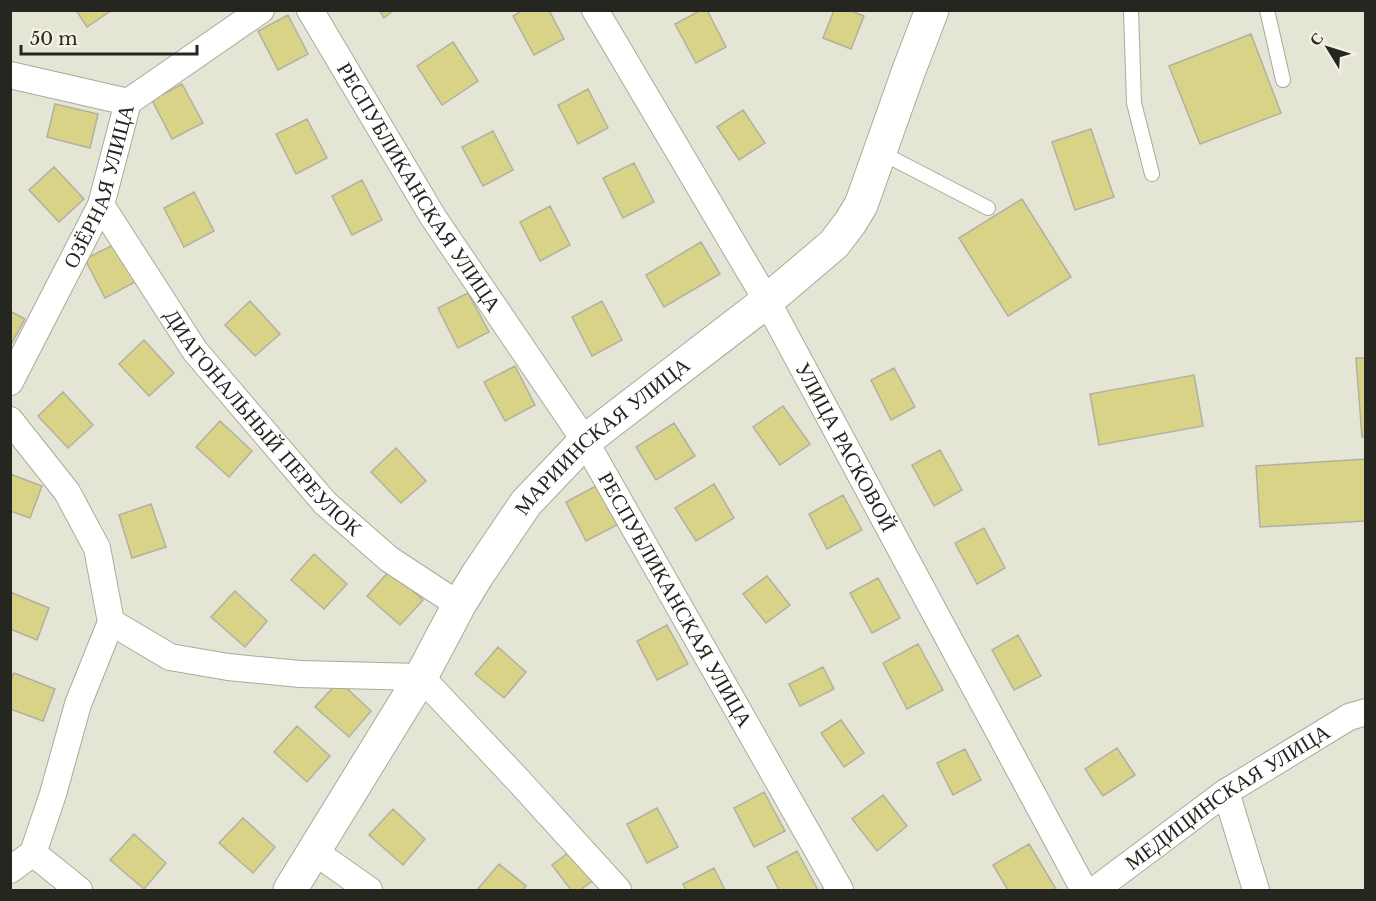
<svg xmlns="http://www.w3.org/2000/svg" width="1376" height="901" font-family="'Libre Baskerville',serif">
<rect width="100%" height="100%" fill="#e5e5d5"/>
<path fill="#d8d386" stroke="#b1b1a2" stroke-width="1.5" d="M76,10H112L87,27Z
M379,10H394L384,18Z
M523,10H549L564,39L534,55L513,16Z
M701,10H707L726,47L696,63L675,24Z
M834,10H849L864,16L851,49L823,38Z
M288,15L308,54L278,70L258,31Z
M1251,34L1281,113L1200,144L1169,66Z
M453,42L478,81L442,105L417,66Z
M182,84L203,123L172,139L152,100Z
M588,89L608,128L578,144L558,105Z
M55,104L98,114L90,148L47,137Z
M743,110L765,143L739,160L717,127Z
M307,119L327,158L296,174L276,134Z
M1091,129L1114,197L1075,210L1052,142Z
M493,131L513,170L483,186L462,147Z
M634,163L654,202L623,218L603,178Z
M54,167L84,199L59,222L29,190Z
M362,180L382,220L352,235L332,196Z
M194,192L214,231L184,247L164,208Z
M1022,199L1071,277L1008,316L959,238Z
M550,206L570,245L540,261L520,222Z
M701,242L720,274L664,307L646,275Z
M115,244L135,282L105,298L85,259Z
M468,293L489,332L458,348L438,308Z
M250,301L280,334L255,356L225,325Z
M602,301L622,340L592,356L572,317Z
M10,311L25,319L10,346Z
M144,340L174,373L149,396L119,364Z
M1356,358H1366V437H1362Z
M515,366L535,405L505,421L484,382Z
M894,368L915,407L891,420L871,380Z
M1194,375L1203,426L1099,445L1090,394Z
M63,392L93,425L68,448L38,416Z
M783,406L810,444L780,465L753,427Z
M220,421L252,451L229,477L196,447Z
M674,423L695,456L656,480L636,447Z
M396,448L426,481L401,503L371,472Z
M940,450L962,490L934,506L912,465Z
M1366,459V521L1260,527L1256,466Z
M10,474L42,486L30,518L10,511Z
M714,484L734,518L696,541L675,508Z
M596,486L617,525L586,541L566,502Z
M843,495L862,530L827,549L809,514Z
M151,504L166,547L132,558L119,515Z
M984,528L1005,568L977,584L955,543Z
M314,554L347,584L324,609L291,580Z
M390,570L423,600L400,625L367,596Z
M767,576L790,605L766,623L743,594Z
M878,578L900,618L872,633L850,593Z
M235,591L267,621L245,647L211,617Z
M10,592L49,608L37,640L10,629Z
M667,625L688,664L657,680L637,641Z
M1018,635L1041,676L1014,690L992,650Z
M918,644L943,690L907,709L883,663Z
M498,647L526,672L504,698L475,674Z
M823,667L834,689L800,706L789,684Z
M14,673L55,689L43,721L10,709V682Z
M339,681L371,711L349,737L315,707Z
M841,720L864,753L844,767L821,733Z
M297,726L330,756L307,782L274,752Z
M1117,748L1135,775L1103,796L1085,769Z
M965,749L981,780L953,795L937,763Z
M764,792L785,831L754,847L734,808Z
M883,795L907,826L877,851L852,819Z
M657,808L678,847L647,863L627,824Z
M393,809L425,839L403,865L369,835Z
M243,818L275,847L253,873L219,843Z
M134,834L166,863L144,889L110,860Z
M1029,844L1056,889L1053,890H1008L993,865Z
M576,847L598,877L580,890H571L552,865Z
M797,851L818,890H779L767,867Z
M499,864L526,886L523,890H477Z
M714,868L725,890H686L683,884Z"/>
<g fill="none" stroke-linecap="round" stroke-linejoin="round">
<g stroke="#aaaa9b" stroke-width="16">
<path id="lane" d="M1131,10L1134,103L1152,174
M1267,10L1283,80
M880,152L988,208"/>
</g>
<g stroke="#aaaa9b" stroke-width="28">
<g id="street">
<path id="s1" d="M310,10L433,217L585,441L840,890"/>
<path id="s2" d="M595,10L767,301L1084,890"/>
<path d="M10,75L128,102"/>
<path id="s3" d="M101,205L195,351L325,503L389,559L459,605"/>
<path id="s4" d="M10,382L101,205L128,102L261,10"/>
<path d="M10,420L67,492L97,548L111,622L78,704L53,794L33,853L10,870"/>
<path d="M111,622L170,657L228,667L300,674L421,677L518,780L618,890"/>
<path d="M1226,792L1256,890"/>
<path d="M315,852L369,890"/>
<path d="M33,853L79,890"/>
<path id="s5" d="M1095,890L1226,792L1349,717L1366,712"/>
</g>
</g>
<g stroke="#aaaa9b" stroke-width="35">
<g id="secondary">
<path id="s6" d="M290,890L421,677L459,605L478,574L526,503L585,441L767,301L834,244L850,223L861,205L909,70L932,10"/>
</g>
</g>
<use href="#lane" stroke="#fff" stroke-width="14"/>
<use href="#street" stroke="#fff" stroke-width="26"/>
<use href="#secondary" stroke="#fff" stroke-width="33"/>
</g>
<g text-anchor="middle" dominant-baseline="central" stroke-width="5" stroke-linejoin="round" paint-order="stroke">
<g font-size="21" fill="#262620" stroke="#f3f2e2">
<text stroke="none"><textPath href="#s4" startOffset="216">ОЗЁРНАЯ УЛИЦА</textPath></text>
<text stroke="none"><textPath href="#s1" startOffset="208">РЕСПУБЛИКАНСКАЯ УЛИЦА</textPath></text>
<text stroke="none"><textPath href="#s3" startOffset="272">ДИАГОНАЛЬНЫЙ ПЕРЕУЛОК</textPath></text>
<text stroke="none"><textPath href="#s6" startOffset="555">МАРИИНСКАЯ УЛИЦА</textPath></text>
<text stroke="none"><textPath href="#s2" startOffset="504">УЛИЦА РАСКОВОЙ</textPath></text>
<text stroke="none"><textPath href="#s1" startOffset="694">РЕСПУБЛИКАНСКАЯ УЛИЦА</textPath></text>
<text stroke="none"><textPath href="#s5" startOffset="162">МЕДИЦИНСКАЯ УЛИЦА</textPath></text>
</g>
</g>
<rect width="1376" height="901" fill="none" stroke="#262620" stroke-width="24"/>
<g transform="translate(1328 48) rotate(308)" stroke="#f3f2e2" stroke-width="4.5" paint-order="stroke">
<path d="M0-4.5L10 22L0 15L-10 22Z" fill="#262620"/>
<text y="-9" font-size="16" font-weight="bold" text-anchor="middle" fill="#262620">С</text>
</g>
<path d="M21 45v9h176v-9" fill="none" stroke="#262620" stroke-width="3"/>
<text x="30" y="45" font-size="18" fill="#262620" stroke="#f3f2e2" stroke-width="4.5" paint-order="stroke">50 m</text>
</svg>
